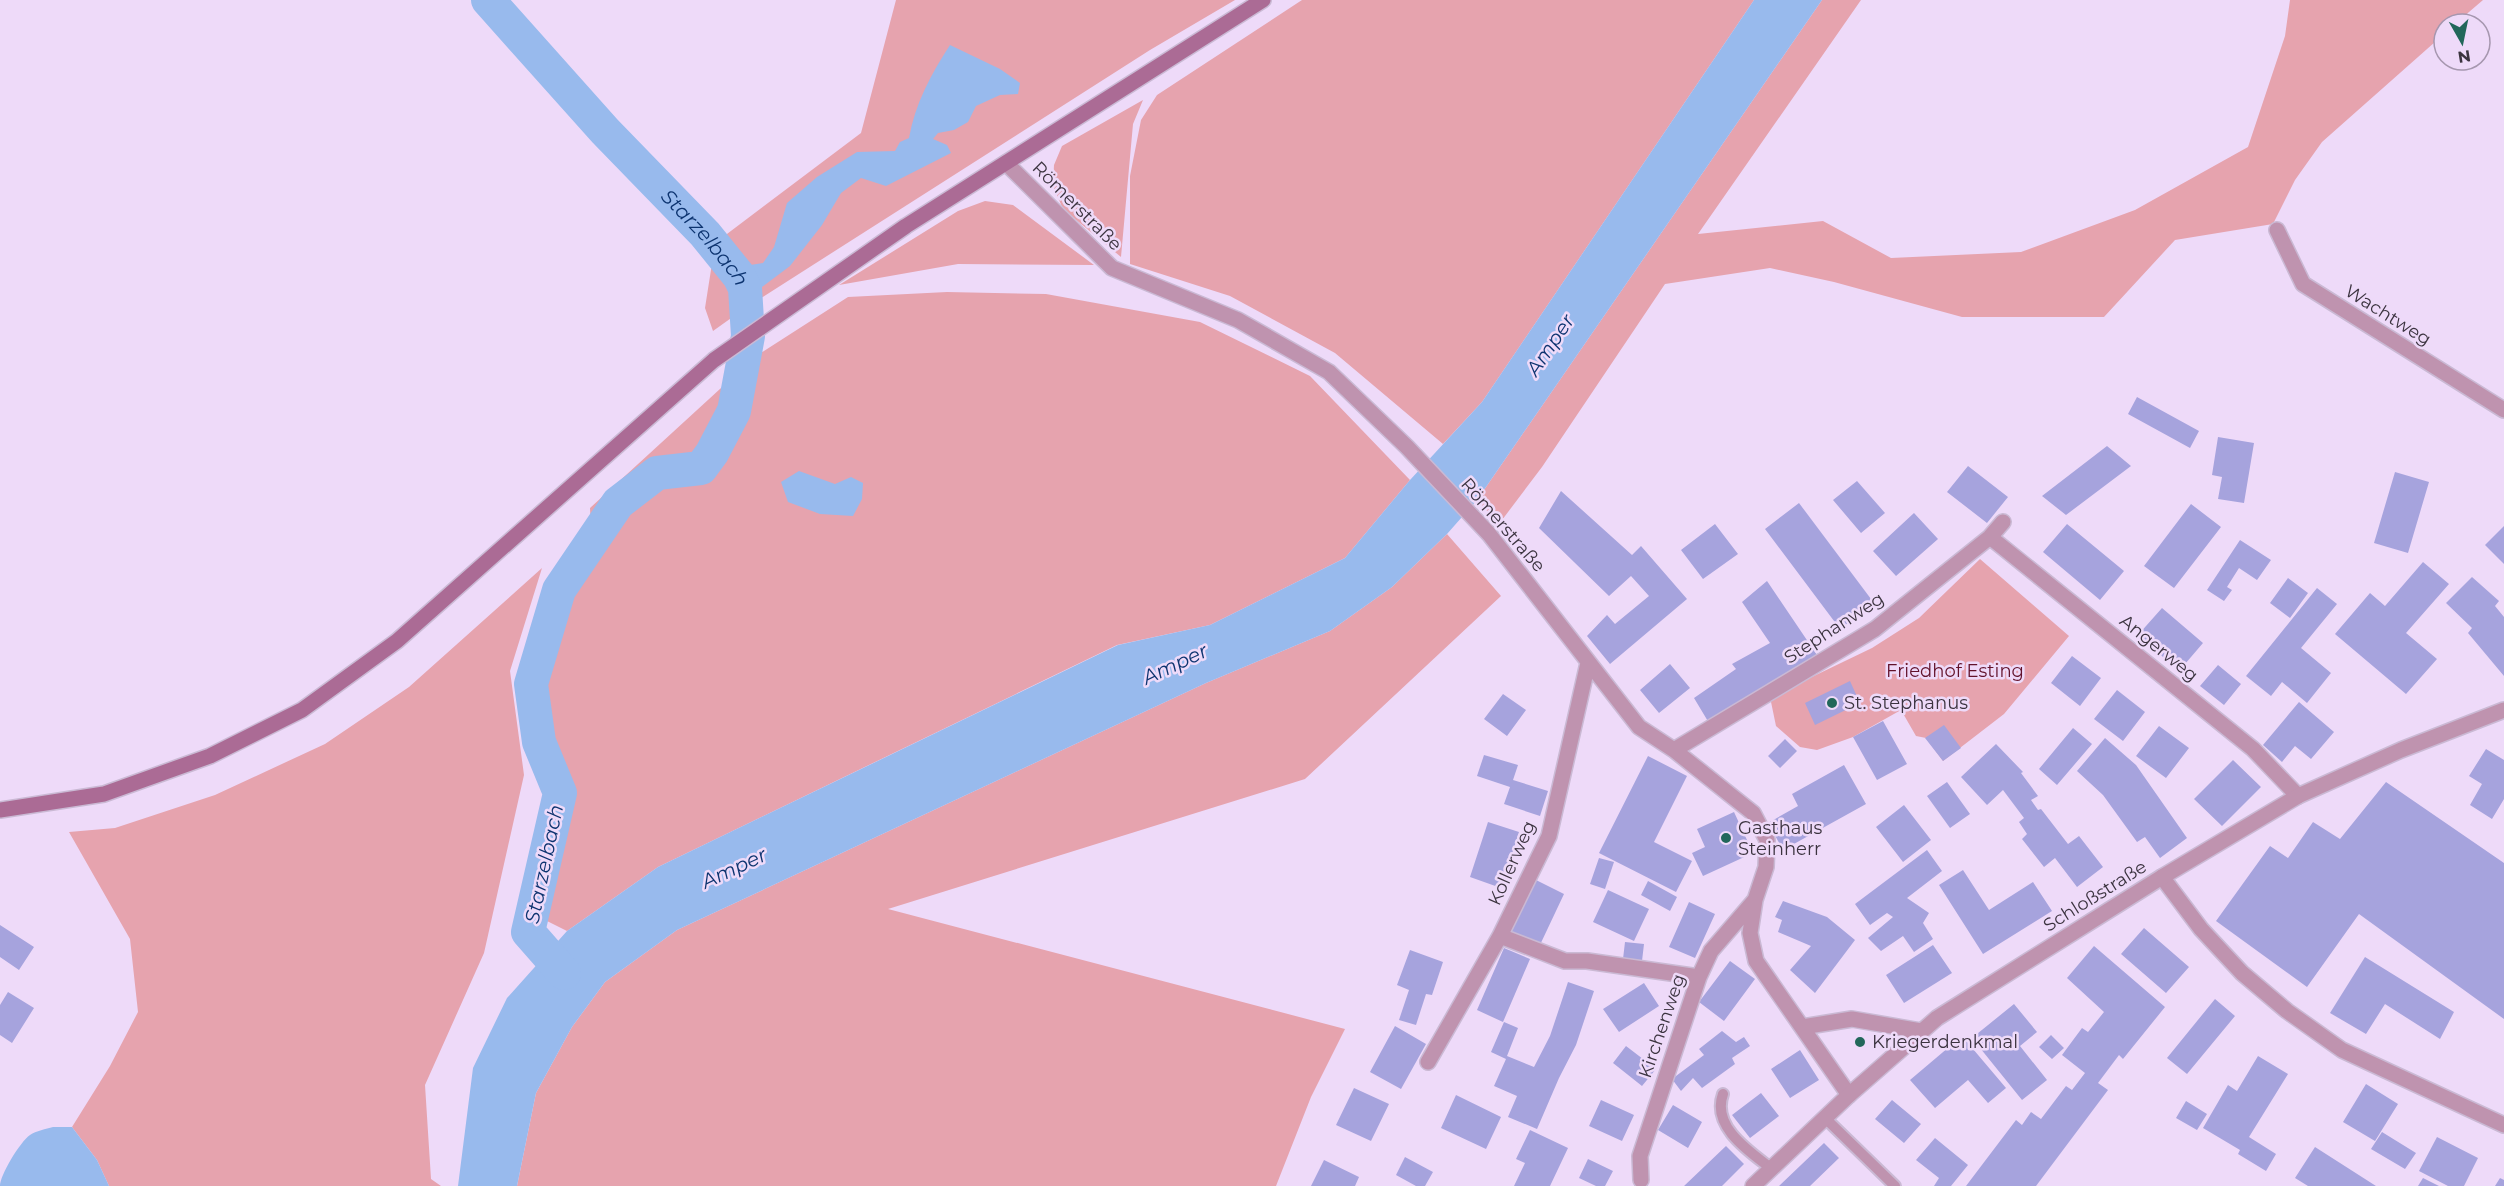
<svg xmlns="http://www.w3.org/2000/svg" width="2504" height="1186" font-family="Montserrat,sans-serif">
<rect width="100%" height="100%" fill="#eedaf9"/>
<path fill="#e6a3ae" d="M896,0H1235L1150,50L758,300L719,240L861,133Z
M1302,0H1754L1482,402L1443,444L1335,353L1230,296L1130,264V176L1141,120L1157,95Z
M1822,0H1861L1698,234L1823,221L1891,258L2021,252L2135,210L2248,147L2285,36L2290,0H2483L2455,24H2444V34L2322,142L2295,180L2273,224L2175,240L2104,317H1962L1834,282L1770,268L1665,284L1542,467L1499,524L1477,500Z
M1143,100L1133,124L1121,257L1063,209L1053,186L1054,165L1062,146Z
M985,201L1013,205L1094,265L958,264L839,285L958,211Z
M713,257L741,311L713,331L705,308Z
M947,292L1046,294L1200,322L1310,376L1410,480L1345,558L1210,625L1117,645L658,867L567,931L547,921L572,793L552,735L544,682L566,593L591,529L590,508L756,356L848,297Z
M1447,534L1501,596L1305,779L888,909L1345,1029L1311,1097L1276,1186H517L536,1093L572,1027L605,982L677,930L1206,683L1330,631L1392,587Z
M1980,559L2069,636L2004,714L1943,761L1926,738L1916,736L1901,710L1853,737L1817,750L1800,747L1776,726L1770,697L1872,648L1919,618Z
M542,568L510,671L524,775L484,953L425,1085L431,1179L441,1186H109L97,1160L72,1127L110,1066L138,1012L130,939L69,832L115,828L215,795L325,744L409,687Z"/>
<path fill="#98baed" d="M1754,0H1822L1477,500L1447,534L1392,587L1330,631L1206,683L677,930L605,982L572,1027L536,1093L517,1186H458L473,1068L507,998L567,931L658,867L1118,645L1210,625L1345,558L1410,480L1482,402Z
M950,45L1000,69L1020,83L1018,94L1000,95L976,106L968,122L954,130L938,133L933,139L947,145L951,153L886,186L861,178L841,193L822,225L790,266L742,302L736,288L712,251L719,245L744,266L763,263L774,247L787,203L817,177L857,152L895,151L900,142L909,138C915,104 931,74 950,45Z
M799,471L835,484L851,477L863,483L862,499L853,516L820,514L788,502L781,482Z
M53,1127H72L97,1160L109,1186H0C0,1175 20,1142 30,1135C36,1131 46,1129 53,1127Z"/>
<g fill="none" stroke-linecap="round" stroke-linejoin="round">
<path stroke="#98baed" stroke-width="34" id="s1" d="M488,0L605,131L705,234L739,276L745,288L748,336L734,411L712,453L701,468L657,473L618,503L559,590L531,684L539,742L560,793L528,932L564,973"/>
</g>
<path fill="#a6a3dd" d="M2137,397L2199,431L2190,448L2128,414Z
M2218,437L2254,443L2244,503L2218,499L2222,477L2212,475Z
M2107,446L2131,466L2066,515L2042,496Z
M1968,466L2008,497L1987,523L1947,492Z
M2395,472L2429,482L2408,553L2374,543Z
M1857,481L1885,513L1861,533L1833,500Z
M1561,491L1632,555L1641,546L1687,599L1610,664L1587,636L1607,615L1615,624L1649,596L1631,576L1609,596L1539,528Z
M1799,503L1874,603L1840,629L1765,529Z
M2191,504L2221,527L2174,588L2144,566Z
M1914,513L1938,539L1896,576L1873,551Z
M1715,524L1738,554L1703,579L1681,550Z
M2067,524L2124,571L2100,600L2043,552Z
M2504,526V564L2485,545Z
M2240,540L2271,560L2257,580L2239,568L2227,587L2232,590L2224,601L2207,590Z
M2423,562L2449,584L2406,633L2437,659L2406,694L2335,634L2370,593L2385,606Z
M2472,577L2499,601L2495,606L2504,617V676L2468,633L2472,628L2446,603Z
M2288,578L2308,593L2290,618L2270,603Z
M1767,581L1817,655L1709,723L1694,698L1736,669L1732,664L1770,643L1742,602Z
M2317,588L2337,604L2301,648L2331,673L2307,703L2282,682L2271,696L2246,676Z
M2162,608L2203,643L2179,671L2138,635Z
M2072,656L2101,678L2080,706L2051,683Z
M1670,664L1690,688L1659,713L1640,690Z
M2218,665L2241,684L2224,705L2200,686Z
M1850,681L1860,703L1815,725L1805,703Z
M2117,690L2145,712L2123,741L2094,719Z
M1503,694L1526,710L1507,736L1484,719Z
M2299,702L2334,732L2311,759L2295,746L2282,762L2263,745Z
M1883,721L1907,764L1877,780L1853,737Z
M1944,725L1961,748L1943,761L1925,738Z
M2159,726L2189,748L2166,778L2136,756Z
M2073,728L2092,744L2057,785L2039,769Z
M2105,738L2136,765L2187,838L2160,858L2145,837L2137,842L2103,795L2077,771Z
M1785,739L1797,751L1780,768L1768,756Z
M1996,744L2023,772L2021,773L2038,796L2031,800L2038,810L2041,809L2068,844L2079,836L2103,867L2077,887L2055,858L2044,867L2022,839L2027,834L2019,822L2024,818L2003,790L1987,805L1961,777Z
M2486,749L2504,760V799L2492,819L2470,805L2482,784L2469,776Z
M1484,755L1518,765L1513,780L1548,791L1540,816L1504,804L1510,787L1477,776Z
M1648,756L1687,776L1654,842L1692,861L1676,892L1599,853Z
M2233,760L2261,787L2222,826L2194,799Z
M1844,765L1866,804L1783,850L1768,823L1798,806L1792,794Z
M1947,782L1970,814L1950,828L1927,796Z
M2386,782L2504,863V1019L2359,914L2307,987L2216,921L2270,846L2288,858L2313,822L2340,839Z
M1904,805L1931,840L1903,862L1876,827Z
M1734,812L1753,853L1703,876L1692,853L1705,847L1697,829Z
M1488,822L1519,832L1501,888L1470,877Z
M1927,850L1942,871L1907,898L1929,913L1923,923L1933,939L1914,952L1903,936L1881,951L1868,938L1893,917L1887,913L1870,925L1855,904Z
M1599,858L1614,862L1605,889L1590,884Z
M1963,870L1989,910L2033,882L2052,911L1983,954L1939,885Z
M1536,880L1564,894L1539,947L1510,933Z
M1648,881L1677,897L1670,911L1641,895Z
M1608,890L1649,909L1634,941L1593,922Z
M1783,901L1827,917L1855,940L1815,993L1790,970L1811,946L1778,932L1782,920L1775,917Z
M1689,902L1715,914L1695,958L1669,947Z
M0,925L34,947L19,970L0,957Z
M2144,928L2189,967L2166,993L2121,954Z
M1625,942L1644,944L1642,961L1623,959Z
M1933,945L1952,973L1904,1003L1886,975Z
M2094,946L2165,1007L2123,1059L2119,1055L2098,1083L2108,1090L2036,1186H1966L2016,1120L2022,1125L2031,1112L2041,1119L2066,1086L2072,1090L2085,1073L2062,1055L2082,1028L2088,1032L2104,1012L2067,978Z
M1504,948L1530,959L1503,1022L1477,1010Z
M1410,950L1443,962L1432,995L1426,994L1416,1025L1399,1020L1409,990L1397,985Z
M2365,957L2454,1012L2440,1039L2385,1004L2366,1034L2330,1013Z
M1730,961L1755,979L1724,1021L1699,1002Z
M1568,982L1594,991L1576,1045L1559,1078L1537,1129L1508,1117L1517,1096L1494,1086L1506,1059L1491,1052L1504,1022L1518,1028L1507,1056L1534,1067L1550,1036Z
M1644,983L1659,1006L1619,1032L1603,1009Z
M8,992L34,1008L12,1043L0,1035V1005Z
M2215,999L2235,1016L2187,1074L2167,1058Z
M2014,1004L2037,1032L2020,1046L2047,1080L2022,1100L1972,1038Z
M1395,1026L1426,1044L1401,1089L1370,1072Z
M1722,1031L1736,1042L1744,1037L1750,1046L1732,1058L1735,1064L1702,1088L1693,1078L1681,1091L1672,1079L1704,1055L1699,1049Z
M2051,1035L2064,1048L2052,1059L2039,1047Z
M1962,1036L2006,1088L1988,1103L1968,1080L1935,1108L1910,1080Z
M1626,1046L1656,1069L1642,1086L1613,1063Z
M1800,1050L1819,1080L1790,1098L1771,1069Z
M2258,1056L2288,1074L2249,1137L2276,1154L2266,1171L2238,1154L2240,1150L2203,1128L2228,1085L2237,1091Z
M2366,1084L2398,1104L2375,1141L2343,1122Z
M1354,1088L1389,1104L1371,1141L1336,1125Z
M1761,1093L1779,1116L1750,1138L1732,1115Z
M1456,1095L1501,1117L1486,1149L1441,1128Z
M1601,1100L1634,1115L1622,1141L1589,1126Z
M1892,1100L1921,1124L1904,1143L1875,1119Z
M2186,1101L2207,1114L2197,1130L2176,1118Z
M1673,1105L1702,1122L1688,1148L1658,1130Z
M1530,1130L1568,1148L1550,1186H1514L1525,1163L1516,1159Z
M2382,1132L2416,1153L2405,1169L2371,1149Z
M2437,1137L2478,1158L2464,1186H2448L2419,1171Z
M1935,1138L1968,1165L1951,1186H1934L1939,1178L1916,1160Z
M1824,1143L1839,1158L1810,1186H1779Z
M1726,1146L1744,1164L1722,1186H1684Z
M2315,1147L2376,1186H2308L2295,1178Z
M1405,1157L1433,1172L1425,1186H1416L1396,1175Z
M1588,1159L1613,1171L1605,1186H1596L1579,1178Z
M1324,1160L1359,1177L1355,1186H1311Z
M2423,1178L2439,1186H2418Z
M2500,1178L2504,1180V1186H2495Z"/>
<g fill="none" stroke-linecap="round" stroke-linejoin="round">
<g stroke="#cab9d4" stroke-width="14">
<path id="service" d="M1723,1094C1711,1127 1750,1152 1772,1169
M1825,1118L1895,1186"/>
</g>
<g stroke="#cab9d4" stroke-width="18">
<path id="minor" d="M1006,163L1112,268L1238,320L1329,372L1407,447L1489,534L1639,727L1674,750L1753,813L1767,840L1766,867L1755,900L1750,933L1756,961L1849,1095
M2277,230L2303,284L2504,410
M1990,537L2253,749L2298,796
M1674,750L1875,629L1990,537L2003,522
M2162,877L2201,929L2242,973L2287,1011L2342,1050L2504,1125
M1500,936L1565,961H1587L1699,977
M1802,1027L1852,1019L1921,1031
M1428,1062L1500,936L1549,836L1588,663
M1641,1180L1640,1156L1699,977L1711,951L1755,900"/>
</g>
<g stroke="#cab9d4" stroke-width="18">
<path id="tertiary" d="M1753,1186L1849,1095L1937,1018L2162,877L2298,796L2401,750L2504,710"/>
</g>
<g stroke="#cab9d4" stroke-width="18">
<path id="secondary" d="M0,810L104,794L210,756L302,710L397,641L714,360L906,226L1263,0"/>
</g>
<use href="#service" stroke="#bf93af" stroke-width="10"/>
<use href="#minor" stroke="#bf93af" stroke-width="15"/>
<use href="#tertiary" stroke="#bf93af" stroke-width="15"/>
<use href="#secondary" stroke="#ab6b95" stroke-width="15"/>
</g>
<g fill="#22675a" stroke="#eedaf9" stroke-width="2">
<circle cx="1832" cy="703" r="6"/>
<circle cx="1726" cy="838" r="6"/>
<circle cx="1860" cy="1042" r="6"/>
</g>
<g text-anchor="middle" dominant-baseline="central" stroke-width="5" stroke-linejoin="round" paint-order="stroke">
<g font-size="18" fill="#3b333f" stroke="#eedaf9">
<text transform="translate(1077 206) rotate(45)">Römerstraße</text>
<text transform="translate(2388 315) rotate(32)">Wachtweg</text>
<text transform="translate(1503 525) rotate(49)">Römerstraße</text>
<text transform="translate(1834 628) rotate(-33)">Stephanweg</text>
<text transform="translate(2159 648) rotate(39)">Angerweg</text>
<text transform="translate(1512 863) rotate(-66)">Kollerweg</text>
<text transform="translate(2095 896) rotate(-32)">Schloßstraße</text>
<text transform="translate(1662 1026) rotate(-71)">Kirchenweg</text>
</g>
<g font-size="18" fill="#62122b" stroke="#eedaf9">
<text x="1955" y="671">Friedhof Esting</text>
</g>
<g font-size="18" fill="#3b333f" stroke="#eedaf9" text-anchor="start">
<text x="1844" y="703">St. Stephanus</text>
<text x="1738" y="828">Gasthaus<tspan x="1738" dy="21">Steinherr</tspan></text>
<text x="1872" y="1042">Kriegerdenkmal</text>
</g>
<g font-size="20" font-style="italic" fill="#0d3470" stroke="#eedaf9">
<text stroke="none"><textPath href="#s1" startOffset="322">Starzelbach</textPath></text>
<text transform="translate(1550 345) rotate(-56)">Amper</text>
<text transform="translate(1175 664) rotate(-25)">Amper</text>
<text transform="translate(544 864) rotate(-78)">Starzelbach</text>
<text transform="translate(734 868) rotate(-25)">Amper</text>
</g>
</g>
<g transform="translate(2462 42) rotate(171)"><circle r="28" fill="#eedaf9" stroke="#a697af" stroke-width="1.5"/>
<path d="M0-4.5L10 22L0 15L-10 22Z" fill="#22675a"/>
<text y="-9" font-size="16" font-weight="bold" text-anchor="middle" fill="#3b333f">N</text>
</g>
</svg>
